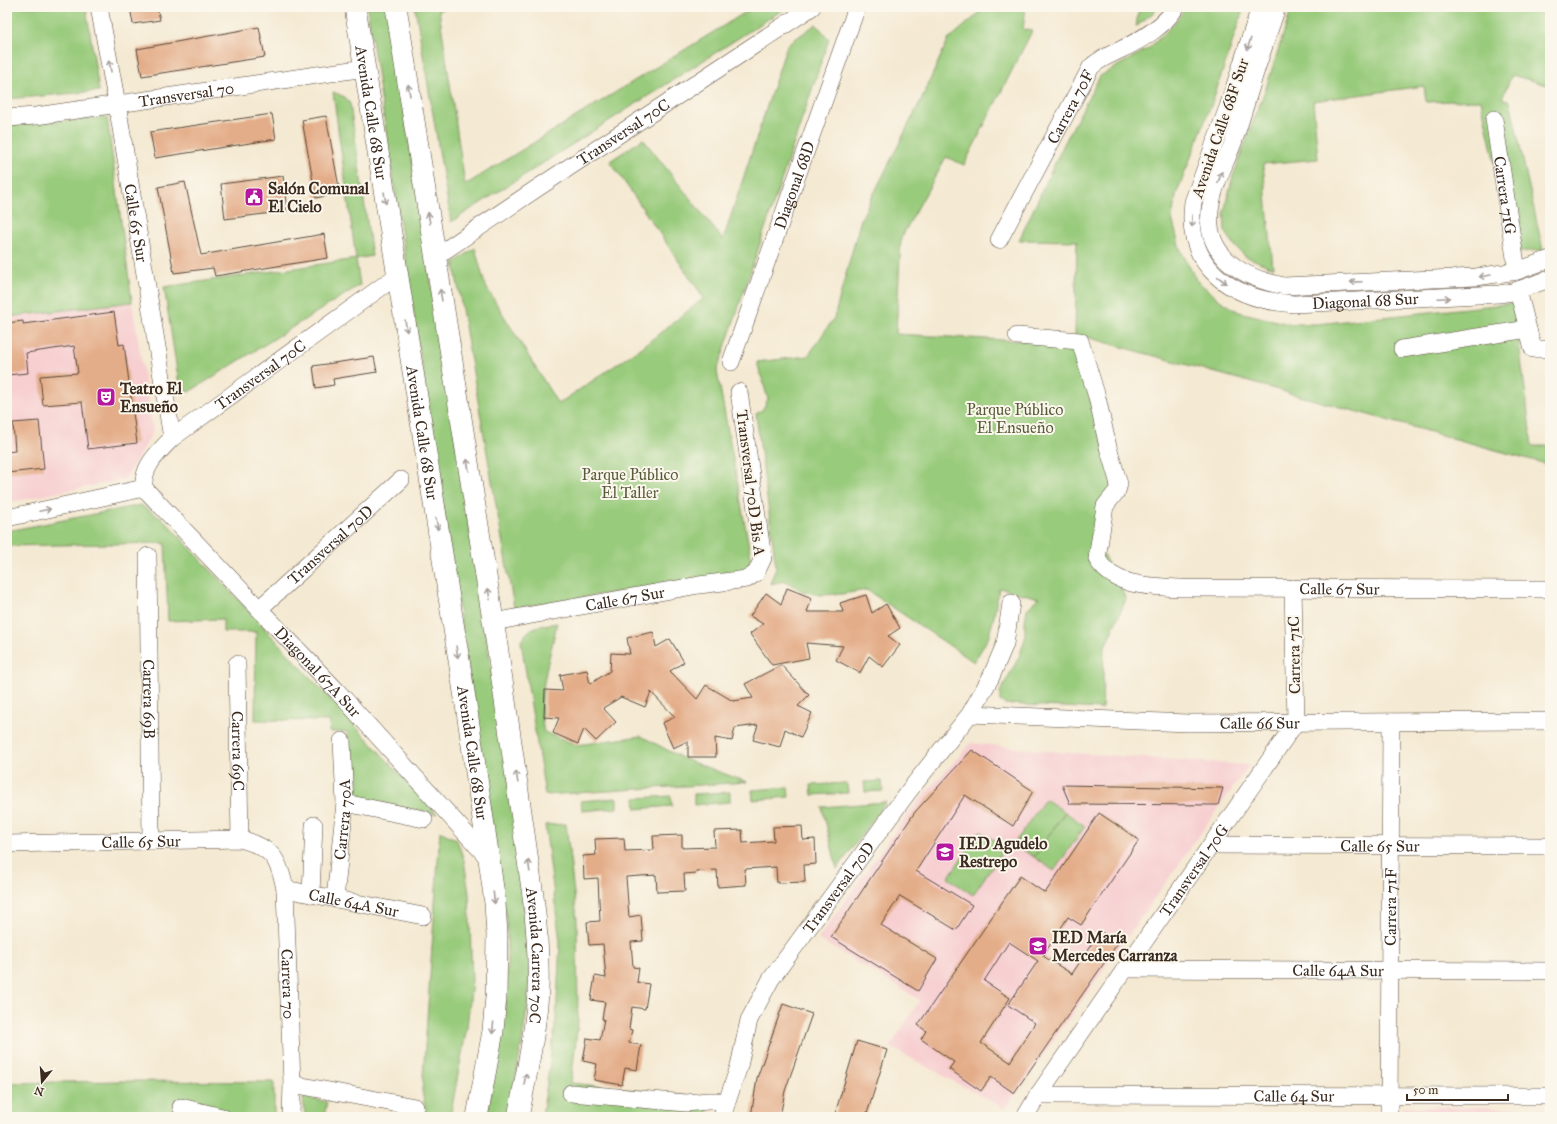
<svg xmlns="http://www.w3.org/2000/svg" width="1557" height="1124" font-family="'IM FELL Great Primer',serif">
<rect width="100%" height="100%" fill="#fbf7ec"/>
<filter id="ink" filterUnits="userSpaceOnUse"><feTurbulence type="fractalNoise" baseFrequency=".025" numOctaves="2"/><feDisplacementMap in="SourceGraphic" scale="8" xChannelSelector="R" yChannelSelector="G"/><feConvolveMatrix kernelMatrix="1 2 1 2 8 2 1 2 1" color-interpolation-filters="sRGB"/></filter>
<filter id="wash" filterUnits="userSpaceOnUse"><feTurbulence type="fractalNoise" baseFrequency=".012" numOctaves="4" result="noise"/><feDisplacementMap in="SourceGraphic" scale="16" xChannelSelector="R" yChannelSelector="G"/><feGaussianBlur stdDeviation="0.9" result="paint"/><feColorMatrix in="noise" values="0 0 0 0 0 0 0 0 0 0 0 0 0 0 0 0 0 1.4 0 .05"/><feComposite in="paint" operator="in"/></filter>
<g filter="url(#wash)">
<rect width="100%" height="100%" fill="#f4e9d2"/>
<path fill="#f7cfd1" d="M132,302L153,432L125,479L7,503V317Z
M971,743L1059,752L1249,765L1005,1109L890,1047L920,1000L818,939L909,812Z
M1403,1107L1544,1108V1117H1403Z"/>
<path fill="#99cb7b" stroke="#6a7a4c" d="M7,7H86L99,91L7,99Z
M367,7H388L513,806L529,957V999L519,1059L508,1117H487L502,1027L507,974V925Z
M415,7H454L439,10L465,185L754,7H787L451,222Z
M986,7H1026L1023,29L1032,31L964,165L946,157L901,238L896,334L1076,344L1113,485L1095,538L1126,599L1104,649L1102,709L1005,704L1000,701V692L1020,655L1025,638V621L1027,609L1039,598L999,588L993,621L988,638L974,662L867,590L842,594L820,595L802,591L785,581L770,584L776,567L756,414L763,409L768,399L757,362L808,356L834,318L861,219L922,98L948,40Z
M1139,7H1160L1136,27Z
M1186,7H1244L1212,103L1176,195L1172,218L1180,249L1197,281L1221,301L1239,312L1289,324H1317L1514,303L1532,446H1550V465L1086,337L1075,336L1077,241L1019,240L1064,144L1100,76L1149,48L1174,24Z
M1292,7H1550V86L1512,75L1502,98L1510,101L1543,250L1514,252L1481,100L1426,102L1424,86L1313,101L1318,159L1263,164L1273,268L1245,256L1235,246L1225,231L1224,212L1233,176L1267,85Z
M816,24L829,39L717,371L751,558L749,568L741,573L514,608L454,263L475,248L485,285L558,404L641,348L704,298L610,161L643,139L723,240L787,45Z
M333,92L345,97L350,104L372,256L356,259L360,285L189,392L183,389L179,384L164,287L356,259Z
M107,117L132,302L7,317V125Z
M141,505L165,521L437,814L347,797L348,732H329L330,721L255,720L256,632H223V619L168,621L165,543L7,546V531Z
M557,623C550,658 536,697 544,732L577,745L641,736L684,759L747,782L545,795L521,641C530,625 539,626 557,623Z
M882,781L883,791L865,792L864,782Z
M847,783L848,793L812,795L811,785Z
M788,787L789,797L753,800L752,790Z
M730,792V802L694,805V794Z
M671,796L672,806L636,809L635,798Z
M617,798V808L582,811L581,801Z
M1045,799L1065,812L1034,857L1014,844Z
M886,802L837,869L822,807Z
M1065,812L1085,826L1054,871L1034,857Z
M566,824L577,920L578,1022L571,1083L711,1099L706,1117H542L556,1020L560,942L545,825Z
M440,831L457,840L464,860L469,894L472,981L467,1027L450,1117H427L422,1091Z
M980,831L1005,847L973,895L948,878Z
M120,1081L274,1082V1117H7V1083Z
M303,1097L327,1102L324,1117H305Z"/>
<g id="blocks">
<path fill="#e4ad89" fill-rule="evenodd" d="M130,7H157L160,20L133,24Z
M259,27L265,57L142,76L137,49Z
M272,114L276,139L155,158L150,132Z
M326,116L340,193L316,198L302,120Z
M283,176L287,211L225,219L221,184Z
M185,182L201,255L324,234L328,258L215,276L213,268L174,273L158,187Z
M114,312L119,345L124,344L137,443L88,449L82,402L43,405L40,376L78,373L74,346L26,353L28,373L7,375V323L23,321V324Z
M374,357L377,372L333,379L334,385L316,388L313,366Z
M39,421L44,469L7,473V452L15,451L13,423Z
M787,588L812,598L807,612H843L840,603L866,595L872,613L886,604L900,628L888,636L900,645L883,667L869,656L860,673L836,660L843,646L806,643L809,658L772,665L750,634L763,624L750,616L766,593L781,604Z
M653,632L656,647L670,639L684,662L670,671L697,699L706,685L733,701L753,698L745,684L781,665L809,695L798,706L812,713L801,737L785,729L780,747L753,740L758,725L735,728L732,741L715,738L716,757H688V741L673,748L662,723L675,717L651,692L645,707L621,697L603,708L616,722L596,741L584,729L578,744L553,733L559,718L544,717L545,690L563,691L560,675L587,670L590,684L610,671L611,653L630,654L627,638Z
M972,750L1033,791L1013,826L965,795L916,871L972,905L956,930L900,896L881,925L937,959L918,991L831,937L915,812Z
M1062,785L1223,788L1218,805L1070,804Z
M1099,813L1139,840L1081,925L1068,917L1043,956L1072,974L1100,931L1118,943L1014,1093L991,1077L981,1091L949,1069L954,1062L921,1039L926,1031L918,1025L1020,876L1045,893ZM1009,942L1038,961L1008,1005L1035,1023L1010,1062L981,1043L1010,998L984,981Z
M802,826L803,840L815,839L816,864L804,865L805,882L777,883L776,867L745,869L746,885L718,887L717,870L696,871V873L684,874L685,891L657,892L656,875L626,877L629,917L641,915L643,941L631,942L633,967L639,968L637,982L649,984L645,1009L632,1007L629,1029L632,1030L629,1043L641,1045L637,1070L625,1068L622,1085L594,1080L597,1064L583,1061L587,1038L600,1040L604,1019H602L605,1002L591,1000L595,976L606,978L603,944L589,945L587,922L600,921L598,878L584,879L583,856L596,855L595,839L624,838L625,851L654,850L653,836L682,835V848L715,847L714,831L742,830L743,843L774,841L773,827Z
M783,1004L812,1014L785,1091L780,1117H751L757,1078Z
M857,1041L887,1050L866,1117H834Z"/>
</g>
</g>
<g filter="url(#ink)">
<use href="#blocks" fill-opacity="0" stroke="#574739" stroke-width="1"/>
<g fill="none" stroke-linecap="round" stroke-linejoin="round">
<g stroke="#574739" stroke-width="18">
<g id="minor">
<path id="s1" d="M99,7L117,104L172,438"/>
<path id="s2" d="M1260,7L1228,107L1193,202C1184,269 1234,300 1294,304L1499,294L1512,292L1550,279"/>
<path d="M1277,7C1270,29 1262,51 1255,73C1248,96 1241,120 1233,143C1226,162 1216,180 1212,199C1199,252 1238,277 1284,286L1476,277L1517,271L1550,259"/>
<path id="s3" d="M7,118L36,116L365,68"/>
<path id="s4" d="M1494,119L1517,271"/>
<path id="s5" d="M999,240L1091,67C1099,59 1110,55 1120,50C1141,40 1164,27 1176,7"/>
<path id="s6" d="M435,257L536,189L812,7"/>
<path d="M1518,290L1533,349H1550"/>
<path id="s7" d="M1017,336L1080,341L1097,397L1108,447L1119,484L1117,491L1105,506L1097,559C1114,588 1152,586 1182,588L1550,589"/>
<path d="M1402,349L1528,329"/>
<path id="s8" d="M731,362L857,7"/>
<path id="s9" d="M144,488L338,692L489,859"/>
<path id="s10" d="M144,488C142,466 158,453 172,438L398,275"/>
<path d="M7,518L144,488"/>
<path id="s11" d="M148,556L151,841"/>
<path id="s12" d="M259,609L401,480"/>
<path id="s13" d="M493,622L699,585L747,579L756,573L763,558L739,392"/>
<path id="s14" d="M237,664L240,839"/>
<path id="s15" d="M970,714L1188,723L1550,721"/>
<path d="M345,803L424,819"/>
<path id="s16" d="M7,844L240,839C271,847 279,858 285,889L292,1084L291,1117"/>
<path id="s17" d="M1211,845L1550,846"/>
<path id="s18" d="M285,889L423,916"/>
<path d="M311,894L314,825"/>
<path id="s19" d="M335,899L345,803L342,741"/>
<path id="s20" d="M1125,969L1550,971"/>
<path d="M292,1084L415,1107"/>
<path d="M571,1093L686,1103L708,1101H727"/>
<path id="s21" d="M1038,1095L1550,1096"/>
<path d="M181,1107L222,1117"/>
<path id="s22" d="M722,1117L739,1066L749,1020L771,979L908,792L970,714L991,677L1005,644L1011,603"/>
<path id="s23" d="M1025,1117L1038,1095L1296,722L1293,588"/>
<path id="s24" d="M1389,1117L1391,722"/>
</g>
</g>
<g stroke="#574739" stroke-width="22">
<g id="major">
<path id="s25" d="M355,7L465,698L489,859L495,903L497,935L496,997L493,1031L477,1117"/>
<path id="s26" d="M396,7L498,652L533,896C537,928 539,961 538,993C535,1035 526,1076 518,1117"/>
</g>
</g>
<use href="#minor" stroke="#fff" stroke-width="17"/>
<use href="#major" stroke="#fff" stroke-width="21"/>
</g>
<defs><path id="oneway-shaft" d="M-6 0H5M1.5-3L5.5 0L1.5 3" fill="none" stroke-width="1.6" stroke-linecap="round" stroke-linejoin="round"/></defs>
<g stroke="#a79f9a">
<use href="#oneway-shaft" transform="translate(1249 44) rotate(108)"/>
<use href="#oneway-shaft" transform="translate(110 66) rotate(-100)"/>
<use href="#oneway-shaft" transform="translate(409 90) rotate(-99)"/>
<use href="#oneway-shaft" transform="translate(1220 177) rotate(-69)"/>
<use href="#oneway-shaft" transform="translate(385 198) rotate(81)"/>
<use href="#oneway-shaft" transform="translate(429 218) rotate(-99)"/>
<use href="#oneway-shaft" transform="translate(1192 221) rotate(89)"/>
<use href="#oneway-shaft" transform="translate(1485 276) rotate(171)"/>
<use href="#oneway-shaft" transform="translate(1222 280) rotate(37)"/>
<use href="#oneway-shaft" transform="translate(1356 282) rotate(178)"/>
<use href="#oneway-shaft" transform="translate(441 295) rotate(-99)"/>
<use href="#oneway-shaft" transform="translate(1444 298) rotate(-3)"/>
<use href="#oneway-shaft" transform="translate(406 326) rotate(81)"/>
<use href="#oneway-shaft" transform="translate(468 465) rotate(-99)"/>
<use href="#oneway-shaft" transform="translate(45 510) rotate(-12)"/>
<use href="#oneway-shaft" transform="translate(437 524) rotate(81)"/>
<use href="#oneway-shaft" transform="translate(489 594) rotate(-99)"/>
<use href="#oneway-shaft" transform="translate(457 652) rotate(81)"/>
<use href="#oneway-shaft" transform="translate(517 777) rotate(-98)"/>
<use href="#oneway-shaft" transform="translate(529 866) rotate(-98)"/>
<use href="#oneway-shaft" transform="translate(494 898) rotate(83)"/>
<use href="#oneway-shaft" transform="translate(493 1028) rotate(96)"/>
<use href="#oneway-shaft" transform="translate(525 1079) rotate(-80)"/>
</g>
</g>
<defs>
<g id="civic-square" transform="scale(1)"><rect x="-9" y="-9" width="18" height="18" rx="4" fill="#b5179e" stroke="#fbf7ec"/><path d="M-.6-6.5H3V-4.5H.6V-3L4-1V1h2V6H-6V1h2V-1L-.6-3ZM-1.2 2.5V6h2.4V2.5Z" fill="#fff"/></g>
<g id="theatre-square" transform="scale(1)"><rect x="-9" y="-9" width="18" height="18" rx="4" fill="#b5179e" stroke="#fbf7ec"/><path d="M-5-5.5Q0-4 5-5.5V0Q5 5 0 6Q-5 5-5 0ZM-3.3-2.5H-1v1.5H-3.3ZM1-2.5H3.3v1.5H1ZM-2.8 1Q0 5.5 2.8 1Z" fill="#fff"/></g>
<g id="school-square" transform="scale(1)"><rect x="-9" y="-9" width="18" height="18" rx="4" fill="#b5179e" stroke="#fbf7ec"/><path d="M0-5L7-2L0 1L-7-2ZM-4 1L0 2.5L4 1V4Q0 6-4 4Z" fill="#fff"/></g>
</defs>
<g fill-rule="evenodd">
<use href="#civic-square" x="254" y="197"/>
<use href="#theatre-square" x="106" y="397"/>
<use href="#school-square" x="945" y="852"/>
<use href="#school-square" x="1038" y="946"/>
</g>
<g text-anchor="middle" dominant-baseline="central" stroke-width="4" stroke-linejoin="round" paint-order="stroke">
<g font-size="16" fill="#3b2a1e" stroke="#fbf7ec">
<text stroke="none"><textPath href="#s3" startOffset="181">Transversal 70</textPath></text>
<text stroke="none"><textPath href="#s5" startOffset="151">Carrera 70F</textPath></text>
<text stroke="none"><textPath href="#s25" startOffset="107">Avenida Calle 68 Sur</textPath></text>
<text transform="translate(1220 128) rotate(-71)">Avenida Calle 68F Sur</text>
<text stroke="none"><textPath href="#s6" startOffset="226">Transversal 70C</textPath></text>
<text stroke="none"><textPath href="#s8" startOffset="188">Diagonal 68D</textPath></text>
<text stroke="none"><textPath href="#s4" startOffset="77">Carrera 71G</textPath></text>
<text stroke="none"><textPath href="#s1" startOffset="219">Calle 65 Sur</textPath></text>
<text stroke="none"><textPath href="#s2" startOffset="442">Diagonal 68 Sur</textPath></text>
<text stroke="none"><textPath href="#s10" startOffset="168">Transversal 70C</textPath></text>
<text stroke="none"><textPath href="#s25" startOffset="431">Avenida Calle 68 Sur</textPath></text>
<text transform="translate(751 483) rotate(83)">Transversal 70D Bis A</text>
<text stroke="none"><textPath href="#s12" startOffset="96">Transversal 70D</textPath></text>
<text stroke="none"><textPath href="#s7" startOffset="543">Calle 67 Sur</textPath></text>
<text stroke="none"><textPath href="#s13" startOffset="134">Calle 67 Sur</textPath></text>
<text transform="translate(1294 655) rotate(-91)">Carrera 71C</text>
<text stroke="none"><textPath href="#s9" startOffset="253">Diagonal 67A Sur</textPath></text>
<text stroke="none"><textPath href="#s11" startOffset="143">Carrera 69B</textPath></text>
<text stroke="none"><textPath href="#s15" startOffset="290">Calle 66 Sur</textPath></text>
<text stroke="none"><textPath href="#s14" startOffset="87">Carrera 69C</textPath></text>
<text stroke="none"><textPath href="#s25" startOffset="755">Avenida Calle 68 Sur</textPath></text>
<text stroke="none"><textPath href="#s19" startOffset="80">Carrera 70A</textPath></text>
<text stroke="none"><textPath href="#s16" startOffset="134">Calle 65 Sur</textPath></text>
<text stroke="none"><textPath href="#s17" startOffset="169">Calle 65 Sur</textPath></text>
<text stroke="none"><textPath href="#s23" startOffset="299">Transversal 70G</textPath></text>
<text stroke="none"><textPath href="#s22" startOffset="261">Transversal 70D</textPath></text>
<text stroke="none"><textPath href="#s18" startOffset="70">Calle 64A Sur</textPath></text>
<text stroke="none"><textPath href="#s24" startOffset="210">Carrera 71F</textPath></text>
<text stroke="none"><textPath href="#s26" startOffset="959">Avenida Carrera 70C</textPath></text>
<text stroke="none"><textPath href="#s20" startOffset="213">Calle 64A Sur</textPath></text>
<text stroke="none"><textPath href="#s16" startOffset="401">Carrera 70</textPath></text>
<text stroke="none"><textPath href="#s21" startOffset="256">Calle 64 Sur</textPath></text>
</g>
<g font-size="16" font-weight="bold" fill="#3b2a1e" stroke="#fbf7ec" text-anchor="start">
<text x="268" y="188">Salón Comunal<tspan x="268" dy="18">El Cielo</tspan></text>
<text x="120" y="388">Teatro El<tspan x="120" dy="18">Ensueño</tspan></text>
<text x="959" y="843">IED Agudelo<tspan x="959" dy="18">Restrepo</tspan></text>
<text x="1052" y="937">IED María<tspan x="1052" dy="18">Mercedes Carranza</tspan></text>
</g>
<g font-size="16" fill="#575a3a" stroke="#fbf7ec">
<text x="1015" y="409">Parque Público<tspan x="1015" dy="18">El Ensueño</tspan></text>
<text x="630" y="474">Parque Público<tspan x="630" dy="18">El Taller</tspan></text>
</g>
</g>
<rect width="1557" height="1124" fill="none" stroke="#fbf7ec" stroke-width="24"/>
<g transform="translate(42 1082) rotate(197)" stroke="#fbf7ec" stroke-width="3" paint-order="stroke">
<path d="M0-3L7 15L0 10L-7 15Z" fill="#3b2a1e"/>
<text y="-6" font-size="11" font-weight="bold" text-anchor="middle" fill="#3b2a1e">N</text>
</g>
<path d="M1407 1094v6h101v-6" fill="none" stroke="#3b2a1e" stroke-width="2"/>
<text x="1413" y="1094" font-size="12" fill="#3b2a1e" stroke="#fbf7ec" stroke-width="3" paint-order="stroke">50 m</text>
</svg>
